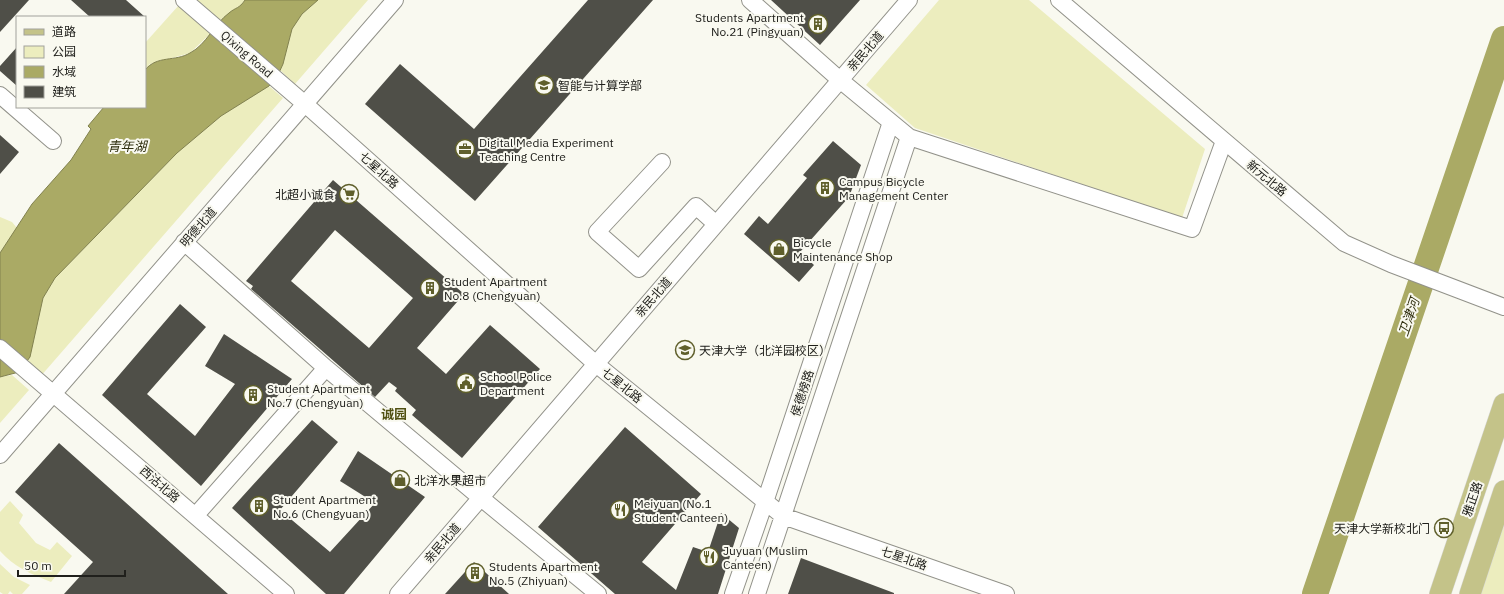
<svg xmlns="http://www.w3.org/2000/svg" width="1504" height="594" font-family="'IBM Plex Sans','Noto Sans SC',sans-serif">
<rect width="100%" height="100%" fill="#f9f9f0"/>
<path fill="#ecedbe" d="M197,0H245C239,9 229,13 220,20Z
M318,0H368L295,84L280,70L292,29L302,14Z
M939,0H1029L1205,149L1182,218L915,128L866,85Z
M179,5L211,33L190,53L150,64L145,70V43Z
M269,86L283,98L40,377L25,364L43,298L55,278L177,153L221,116Z
M0,217L12,222L17,228L0,253Z
M12,375L29,390L0,423V377Z
M10,501L23,515L19,523L36,543L50,550L57,542L72,556L51,582C31,574 14,567 0,551V512Z
M1504,525V594H1481Z
M0,564L14,577L30,585L22,594H13L10,591L8,594H3L0,592Z"/>
<path fill="#aaaa65" stroke="#81814f" d="M245,0H318L302,14L292,29L283,64L277,77L269,86L221,116L177,153L55,278L43,298L30,357L19,372L0,377V253L32,204L71,160L91,129L88,126L104,107H145V70C157,55 175,62 190,53C207,44 214,24 229,13C236,7 239,9 245,0Z"/>
<g fill="none" stroke-linecap="round" stroke-linejoin="round">
<path stroke="#aaaa65" stroke-width="26" d="M1315,594L1504,39"/>
</g>
<path fill="#4f4f48" fill-rule="evenodd" d="M0,0H29L0,32Z
M71,0H126L145,17H90Z
M588,0H653L475,201L365,104L400,64L474,129Z
M771,0H860L820,45Z
M17,47V86L0,71V66Z
M0,135L19,152L0,174Z
M833,141L861,165L849,197L800,252L814,265L799,282L744,234L759,216L768,224L807,178L803,175Z
M333,180L464,294L417,348L446,374L490,325L540,369L462,458L412,415L416,410L395,391L397,388L389,382L375,397L251,289L253,286L246,281ZM335,230L413,298L369,348L291,281Z
M180,304L206,327L147,394L195,436L235,384L205,366L224,334L292,379L201,486L102,395Z
M312,420L338,442L280,510L330,552L375,503L340,481L358,451L425,497L344,594H326L232,508Z
M625,427L701,494L642,562L676,590L693,547L708,552L721,513L739,528L718,594H615L538,527Z
M59,443L228,594H64L93,562L15,492Z
M801,558L894,593V594H788Z
M474,562L509,594H445Z"/>
<g fill="none" stroke-linecap="round" stroke-linejoin="round">
<g stroke="#92928a" stroke-width="18">
<path id="minor" d="M184,0L305,104L596,364L783,516L1006,594
M750,0L840,80L909,137L1192,229L1224,141
M1059,0L1344,243L1391,264L1504,307
M0,95L53,141
M662,162L597,232L639,269L696,206L716,224
M184,242L326,368L481,498L598,594
M0,348L286,594
M0,455L395,0
M196,515L326,368
M398,594L909,0
M733,594L765,502L891,122
M757,594L909,137"/>
</g>
<g stroke="#d7d7d6" stroke-width="22">
<path id="major" d="M1440,594L1504,404
M1470,594L1504,491"/>
</g>
<use href="#minor" stroke="#fff" stroke-width="16"/>
<use href="#major" stroke="#c4c389" stroke-width="21"/>
</g>
<defs>
<g id="building-ring" transform="scale(1)"><circle r="9.5" fill="#f9f9f0" stroke="#5f5f2b" stroke-width="1.5"/><path d="M-4-6H4V6H1V3H-1V6H-4ZM-2.5-4.3h1.7v1.8h-1.7ZM.8-4.3h1.7v1.8H.8ZM-2.5-1h1.7V.8h-1.7ZM.8-1h1.7V.8H.8Z" fill="#5f5f2b"/></g>
<g id="university-ring" transform="scale(1)"><circle r="9.5" fill="#f9f9f0" stroke="#5f5f2b" stroke-width="1.5"/><path d="M0-5L7-2L0 1L-7-2ZM-4 1L0 2.5L4 1V4Q0 6-4 4Z" fill="#5f5f2b"/></g>
<g id="office-ring" transform="scale(1)"><circle r="9.5" fill="#f9f9f0" stroke="#5f5f2b" stroke-width="1.5"/><path d="M-6-3h4V-5.5h4V-3h4V5H-6ZM-1-4.5V-3h2v-1.5ZM-6 0V1H6V0Z" fill="#5f5f2b"/></g>
<g id="supermarket-ring" transform="scale(1)"><circle r="9.5" fill="#f9f9f0" stroke="#5f5f2b" stroke-width="1.5"/><path d="M-6-5.5h2.5l.6 2H6L4.5 2H-2.5L-4.4-4H-6ZM-1.5 3.2a1.3 1.3 0 1 0 .1 0ZM3 3.2a1.3 1.3 0 1 0 .1 0Z" fill="#5f5f2b"/></g>
<g id="shop-ring" transform="scale(1)"><circle r="9.5" fill="#f9f9f0" stroke="#5f5f2b" stroke-width="1.5"/><path d="M-5-2.5h2.3a2.7 3.5 0 0 1 5.4 0H5L5.5 6h-11ZM-1.5-2.5h3a1.5 2.3 0 0 0-3 0Z" fill="#5f5f2b"/></g>
<g id="civic-ring" transform="scale(1)"><circle r="9.5" fill="#f9f9f0" stroke="#5f5f2b" stroke-width="1.5"/><path d="M-.6-6.5H3V-4.5H.6V-3L4-1V1h2V6H-6V1h2V-1L-.6-3ZM-1.2 2.5V6h2.4V2.5Z" fill="#5f5f2b"/></g>
<g id="restaurant-ring" transform="scale(1)"><circle r="9.5" fill="#f9f9f0" stroke="#5f5f2b" stroke-width="1.5"/><path d="M-5-6h1v4h1v-4h1v4h1v-4h1v5L-1.5 .5V6h-2V.5L-5-1ZM5-6V6H3V1.5H1.5Q1.5-4 5-6Z" fill="#5f5f2b"/></g>
<g id="bus-ring" transform="scale(1)"><circle r="9.5" fill="#f9f9f0" stroke="#5f5f2b" stroke-width="1.5"/><path d="M-5-6H5V4H4V6H2V4H-2V6H-4V4H-5ZM-3.5-4V0h7V-4ZM-3.5 1.2v1.5H-2V1.2ZM2 1.2v1.5H3.5V1.2Z" fill="#5f5f2b"/></g>
</defs>
<g fill-rule="evenodd">
<use href="#building-ring" x="818" y="24"/>
<use href="#university-ring" x="544" y="85"/>
<use href="#office-ring" x="465" y="149"/>
<use href="#building-ring" x="825" y="188"/>
<use href="#supermarket-ring" x="349" y="194"/>
<use href="#shop-ring" x="779" y="249"/>
<use href="#building-ring" x="430" y="288"/>
<use href="#university-ring" x="685" y="350"/>
<use href="#civic-ring" x="466" y="383"/>
<use href="#building-ring" x="253" y="395"/>
<use href="#shop-ring" x="400" y="480"/>
<use href="#building-ring" x="259" y="506"/>
<use href="#restaurant-ring" x="620" y="510"/>
<use href="#bus-ring" x="1444" y="528"/>
<use href="#restaurant-ring" x="709" y="557"/>
<use href="#building-ring" x="475" y="573"/>
</g>
<g text-anchor="middle" dominant-baseline="central" stroke-width="4" stroke-linejoin="round" paint-order="stroke">
<g font-size="12" fill="#20201c" stroke="#f9f9f0" text-anchor="start">
<text x="804" y="17" text-anchor="end">Students Apartment<tspan x="804" dy="14">No.21 (Pingyuan)</tspan></text>
<text x="558" y="85">智能与计算学部</text>
<text x="479" y="142">Digital Media Experiment<tspan x="479" dy="14">Teaching Centre</tspan></text>
<text x="839" y="181">Campus Bicycle<tspan x="839" dy="14">Management Center</tspan></text>
<text x="335" y="194" text-anchor="end">北超小诚食</text>
<text x="793" y="242">Bicycle<tspan x="793" dy="14">Maintenance Shop</tspan></text>
<text x="444" y="281">Student Apartment<tspan x="444" dy="14">No.8 (Chengyuan)</tspan></text>
<text x="699" y="350">天津大学（北洋园校区）</text>
<text x="480" y="376">School Police<tspan x="480" dy="14">Department</tspan></text>
<text x="267" y="388">Student Apartment<tspan x="267" dy="14">No.7 (Chengyuan)</tspan></text>
<text x="414" y="480">北洋水果超市</text>
<text x="273" y="499">Student Apartment<tspan x="273" dy="14">No.6 (Chengyuan)</tspan></text>
<text x="634" y="503">Meiyuan (No.1<tspan x="634" dy="14">Student Canteen)</tspan></text>
<text x="1430" y="528" text-anchor="end">天津大学新校北门</text>
<text x="723" y="550">Juyuan (Muslim<tspan x="723" dy="14">Canteen)</tspan></text>
<text x="489" y="566">Students Apartment<tspan x="489" dy="14">No.5 (Zhiyuan)</tspan></text>
</g>
<g font-size="12" fill="#20201c" stroke="#f9f9f0">
<text transform="translate(865 51) rotate(-49)">亲民北道</text>
<text transform="translate(247 54) rotate(41)">Qixing Road</text>
<text transform="translate(379 170) rotate(42)">七星北路</text>
<text transform="translate(1267 178) rotate(40)">新元北路</text>
<text transform="translate(198 227) rotate(-49)">明德北道</text>
<text transform="translate(653 297) rotate(-49)">亲民北道</text>
<text transform="translate(622 385) rotate(39)">七星北路</text>
<text transform="translate(802 393) rotate(-72)">侯德榜路</text>
<text transform="translate(160 484) rotate(41)">西沽北路</text>
<text transform="translate(1472 499) rotate(-71)">雅正路</text>
<text transform="translate(442 543) rotate(-49)">亲民北道</text>
<text transform="translate(904 558) rotate(19)">七星北路</text>
</g>
<g font-size="13" font-style="italic" fill="#313011" stroke="#f9f9f0">
<text x="127" y="146">青年湖</text>
<text transform="translate(1409 317) rotate(-71)">卫津河</text>
</g>
<g font-size="13" font-weight="bold" fill="#505012" stroke="#f9f9f0">
<text x="394" y="414">诚园</text>
</g>
</g>
<rect x="16" y="16" width="130" height="92" fill="#f9f9f0" stroke="#a2a29b"/>
<rect x="24" y="29" width="20" height="6" fill="#c4c389" stroke="#a2a29b"/>
<text x="52" y="36" font-size="12" fill="#20201c">道路</text>
<rect x="24" y="46" width="20" height="12" fill="#ecedbe" stroke="#a2a29b"/>
<text x="52" y="56" font-size="12" fill="#20201c">公园</text>
<rect x="24" y="66" width="20" height="12" fill="#aaaa65" stroke="#a2a29b"/>
<text x="52" y="76" font-size="12" fill="#20201c">水域</text>
<rect x="24" y="86" width="20" height="12" fill="#4f4f48" stroke="#a2a29b"/>
<text x="52" y="96" font-size="12" fill="#20201c">建筑</text>
<path d="M18 570v6h107v-6" fill="none" stroke="#20201c" stroke-width="2"/>
<text x="24" y="570" font-size="12" fill="#20201c" stroke="#f9f9f0" stroke-width="3" paint-order="stroke">50 m</text>
</svg>
